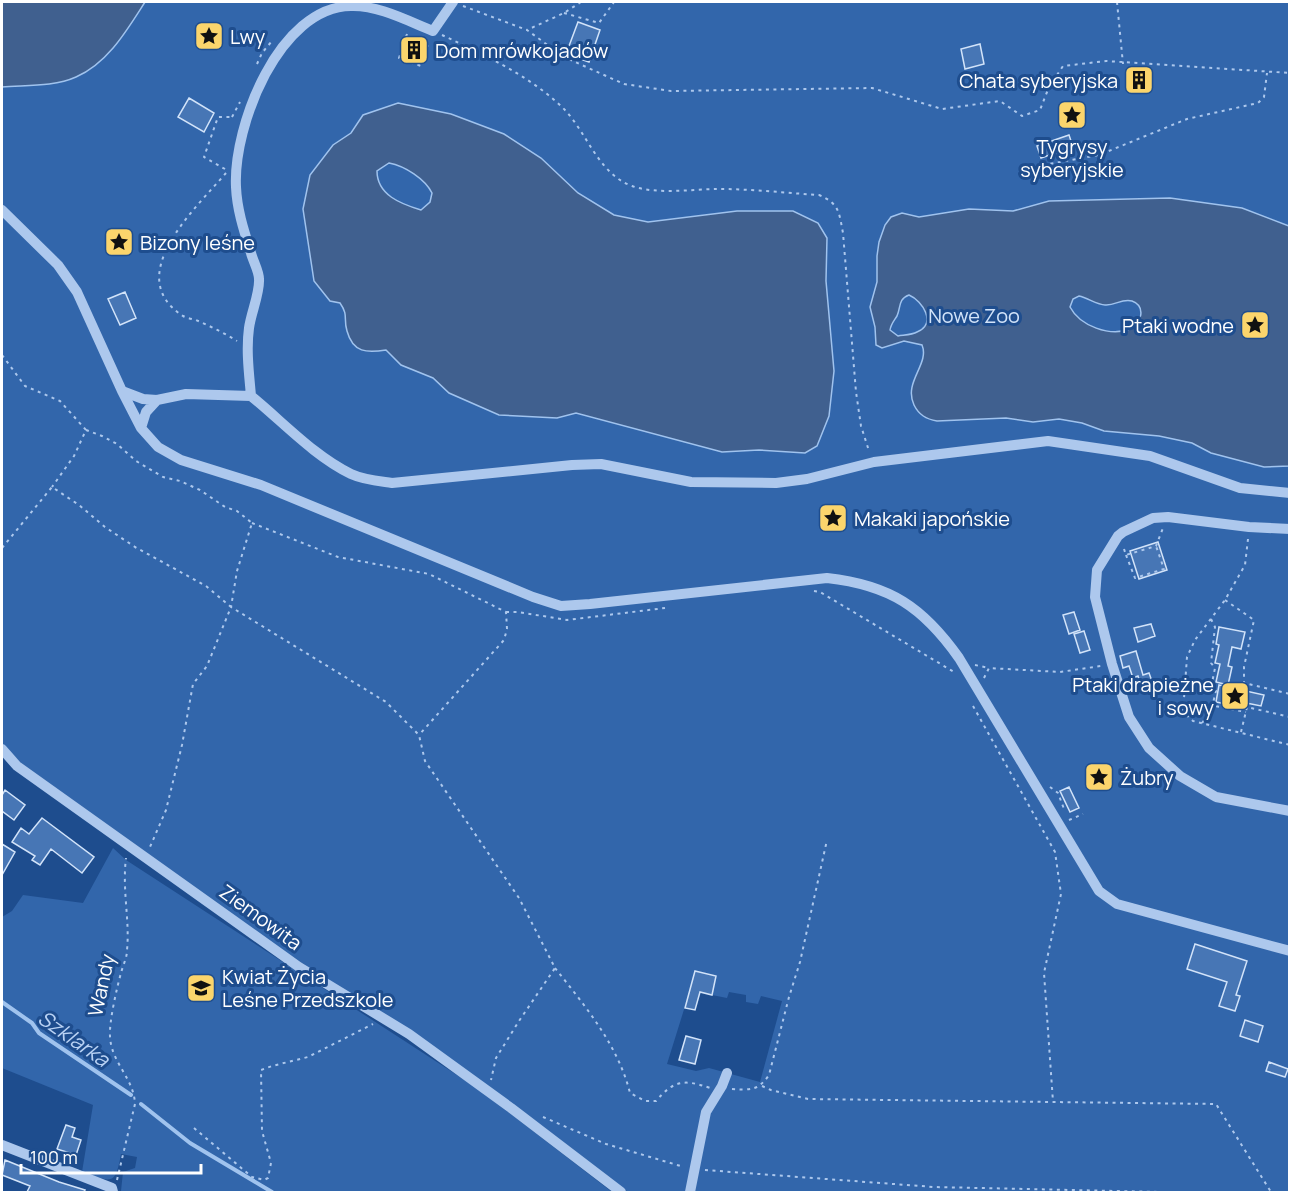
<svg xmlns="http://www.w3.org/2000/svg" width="1291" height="1194" font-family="Manrope,sans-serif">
<rect width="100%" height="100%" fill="#1e4d8e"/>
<path fill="#3266ab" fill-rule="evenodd" d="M2,2H1289V1192H628L544,1127L274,944L21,763L2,744ZM696,971L716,976L712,995L727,998L729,992L746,995V1002L758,1004L761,996L782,1001L760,1082L709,1068L696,1071L667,1064Z
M113,848L126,860L480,1090L612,1192H124L121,1191L123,1172L135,1168L137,1157L121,1154C115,1188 111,1181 82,1172L93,1105L2,1068V917L12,911L23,895L83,903Z"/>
<path fill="#40608f" stroke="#a0c3ee" stroke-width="1.5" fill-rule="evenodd" d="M2,2H145C127,30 108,63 76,77C54,87 25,85 2,87Z
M398,103L451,114L504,134L541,158L578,193L614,215L648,222L737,211H793L818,223L827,238L826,281L834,371L829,416L817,446L805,453L759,450L722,452L576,413L557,418L499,415L449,393L433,378L401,365L386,350C367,353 353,353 347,331C343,318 349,316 340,303L330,301L314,281L303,209L310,175L333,145L351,133L363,115ZM389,163C405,166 425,179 432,193L430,202L421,210C401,204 377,195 377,171Z
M1170,198L1242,208L1289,226V466L1264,467L1211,453L1192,443L1159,436L1104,431L1082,423L1059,419L1033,422L1006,418L937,421C926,419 919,415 914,405C903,382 930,364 922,345L904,341L882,348L876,345L875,327L870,307L877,282V256L879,242L885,225L891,217L902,213L919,217L969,209L1013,211L1049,201ZM909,295C923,301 937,324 917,332C912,335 904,335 898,336L890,330C891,324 894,321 897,316C901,307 898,299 909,295ZM1079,296C1088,298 1097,305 1105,305C1115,306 1122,298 1132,301C1146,306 1142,324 1130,329C1110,337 1080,326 1070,307L1073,299Z"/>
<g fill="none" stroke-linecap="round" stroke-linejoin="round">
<path stroke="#a0c3ee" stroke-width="4" d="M2,1002L32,1023L39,1033L131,1095
M141,1104L190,1143L272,1192"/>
</g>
<path fill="#4776b5" stroke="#d2e3f9" stroke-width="1.5" d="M578,22L600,30L589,62L566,54Z
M408,37L426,43L419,64L401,58Z
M980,44L984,64L965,69L961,49Z
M1129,69L1151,73L1148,87L1127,84Z
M189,98L214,113L204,132L178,117Z
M1069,135L1073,147L1041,158L1037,146Z
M125,292L136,318L120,325L108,299Z
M1158,542L1167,570L1139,579L1130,551Z
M1074,612L1080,630L1069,634L1063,615Z
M1151,624L1155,636L1138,642L1134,628Z
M1219,627L1245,632L1241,649L1232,647L1228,666L1232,667L1228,685L1216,682L1220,664L1215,663L1219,645L1216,644Z
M1084,631L1090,650L1080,653L1074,634Z
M1136,651L1143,675L1149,673L1153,684L1142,688L1138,676L1133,678L1129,666L1123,668L1120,656Z
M1219,685L1264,695L1261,706L1241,702L1240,707L1216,702Z
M1069,787L1079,808L1070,812L1060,791Z
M5,790L25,805L14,820L2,811V795Z
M42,818L94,857L82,873L51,849L40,865L32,860L35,856L12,842L21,828L29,834Z
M2,844L15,852L2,875Z
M1195,944L1247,961L1236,995L1240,996L1235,1011L1219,1006L1227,982L1187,969Z
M695,971L716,976L712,995L700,992L695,1010L685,1008Z
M1245,1020L1263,1026L1258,1042L1240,1036Z
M686,1036L701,1040L695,1064L679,1060Z
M1269,1062L1288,1069L1285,1077L1266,1071Z
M66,1125L75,1128L72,1137L81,1140L76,1155L57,1149Z
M5,1160L59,1182L85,1190L84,1192H27L30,1186L2,1175Z"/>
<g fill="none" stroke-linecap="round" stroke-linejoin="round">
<path stroke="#adc8ed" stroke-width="2" stroke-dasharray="3 4.5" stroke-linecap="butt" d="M581,2L564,13L527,30L564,57L624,84L671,91L872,88L942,109L1000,101L1022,116L1040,110L1049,87L1063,66L1106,61L1290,73
M1117,2L1123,64
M463,6L527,30
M564,13L599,23L614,2
M407,34L399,58L421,66L429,41
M442,35C484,55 529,75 563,108C587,132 598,174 632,186C658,195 691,189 719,189C752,189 786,193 819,195C840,204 839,213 843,233L856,392L861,426L869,451
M257,64L262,53L272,41
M232,117L240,102
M1043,165L1099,155L1187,119L1258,103L1264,97L1267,73
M225,169L204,157L218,117H233
M226,173C196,208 121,276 183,316C187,318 192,319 196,320C210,326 224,333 237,341
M2,355L25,386L60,401L86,430L74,456L52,487
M86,430L102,436L117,444L136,461L163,477L180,481L200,490L225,507L237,511L252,523L237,571L231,607L386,702L419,735L425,761L519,898L555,968L519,1021L496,1058L491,1080
M252,523L338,557L429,574L506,612L507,629L504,640L419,735
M1248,539L1245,565L1225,600L1195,640L1187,657L1183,712L1193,721L1290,745
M2,548L52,487L79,505L105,527L135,547L206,586L231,607L207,666L193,684L182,745L166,810L150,847
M1124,549L1126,555L1156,546L1163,528
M1126,555L1135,578L1164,569L1156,546
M814,591L820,592L954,672
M1225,600L1254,620L1244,667V683L1290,694
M506,612H518L567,620L665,608
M1211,619L1215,627L1211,663L1215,668L1212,683L1216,691L1213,703L1215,706
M975,665L989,668
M984,678L989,668L1060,672L1101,666
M973,706L1055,852L1061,894L1044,973L1053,1102
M1202,723L1215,706L1246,712
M1241,732L1247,707L1290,717
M1050,787L1058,793L1064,809
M1069,820L1083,814
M555,968C585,1006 618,1045 630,1093L645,1101H656C674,1080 684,1079 710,1088
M762,1086L771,1090L808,1099L1216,1104L1271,1192
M732,1089C750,1090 758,1091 769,1075L789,997L800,962L827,840
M543,1117L606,1144L684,1167
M194,1128L252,1177L264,1180L268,1178L271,1163L262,1131L261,1070L272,1066L308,1057L373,1024
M705,1170L934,1187L1163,1192
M117,1180L135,1104C134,1078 111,1063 110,1036C109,1022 117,987 121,973C123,965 127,958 127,950C130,921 122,890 126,858"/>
<path stroke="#adc8ed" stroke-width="10" d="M453,2L433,31C408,21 378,5 351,6C279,7 233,126 236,187C237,210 244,231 251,253C253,261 259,271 259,279C260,293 251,313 249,328C246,350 249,373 251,396C283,422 314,456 351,474C364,480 378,481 392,483L572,465L601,464L691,482L776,483L807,479L874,462L1048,441L1150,456L1240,488L1290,493
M2,210L58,265L77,292L122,391
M251,396L186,394L157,400L143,399L122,391L141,428L158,447L181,460L261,485L533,597L561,606L590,604L827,578C890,585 923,607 959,658L1099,891L1117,904L1290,951
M141,428L146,412L157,400
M1290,529L1249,527L1168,517L1153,518L1123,532L1118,536L1097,570L1095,597L1112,664L1129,717L1149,748L1180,776L1216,797L1290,811
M2,749L17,766L299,967L409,1034L511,1108L621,1192
M2,1145L112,1188L113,1192
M690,1192L706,1112L722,1086L727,1073"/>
</g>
<defs>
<g id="sight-square" transform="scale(1.5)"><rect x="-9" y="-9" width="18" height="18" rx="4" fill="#fbd56c" stroke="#1e4d8e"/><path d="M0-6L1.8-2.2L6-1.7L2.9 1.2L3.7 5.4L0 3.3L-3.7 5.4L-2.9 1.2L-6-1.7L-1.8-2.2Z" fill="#111"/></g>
<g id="building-square" transform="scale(1.5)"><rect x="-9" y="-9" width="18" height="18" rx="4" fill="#fbd56c" stroke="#1e4d8e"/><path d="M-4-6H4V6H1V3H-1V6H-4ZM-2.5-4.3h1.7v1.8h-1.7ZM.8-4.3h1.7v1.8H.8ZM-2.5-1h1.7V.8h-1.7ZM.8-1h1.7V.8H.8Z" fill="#111"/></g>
<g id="school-square" transform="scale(1.5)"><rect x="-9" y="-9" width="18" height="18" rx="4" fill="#fbd56c" stroke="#1e4d8e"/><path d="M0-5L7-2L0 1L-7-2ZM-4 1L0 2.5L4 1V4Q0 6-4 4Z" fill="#111"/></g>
</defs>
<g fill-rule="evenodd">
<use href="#sight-square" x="209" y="36"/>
<use href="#building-square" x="414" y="50"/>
<use href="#building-square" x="1139" y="80"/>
<use href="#sight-square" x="1072" y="115"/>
<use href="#sight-square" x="119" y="242"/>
<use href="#sight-square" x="1255" y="325"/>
<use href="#sight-square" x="833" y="518"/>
<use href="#sight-square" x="1235" y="696"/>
<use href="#sight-square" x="1099" y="777"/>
<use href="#school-square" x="201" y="988"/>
</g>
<g text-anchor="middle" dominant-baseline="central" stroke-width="6" stroke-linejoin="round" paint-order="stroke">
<g font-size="20" fill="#fff" stroke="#1e4d8e" text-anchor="start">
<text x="230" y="36">Lwy</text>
<text x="435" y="50">Dom mrówkojadów</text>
<text x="1118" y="80" text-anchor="end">Chata syberyjska</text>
<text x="1072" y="146" text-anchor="middle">Tygrysy<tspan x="1072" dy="23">syberyjskie</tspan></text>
<text x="140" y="242">Bizony leśne</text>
<text x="1234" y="325" text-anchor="end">Ptaki wodne</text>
<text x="854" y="518">Makaki japońskie</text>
<text x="1214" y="684" text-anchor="end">Ptaki drapieżne<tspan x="1214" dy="23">i sowy</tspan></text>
<text x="1120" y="777">Żubry</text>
<text x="222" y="976">Kwiat Życia<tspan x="222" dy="23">Leśne Przedszkole</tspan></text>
</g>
<g font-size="20" fill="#d2e3f9" stroke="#1e4d8e">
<text x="974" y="315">Nowe Zoo</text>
</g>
<g font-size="20" fill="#fff" stroke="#1e4d8e">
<text transform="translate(261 917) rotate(36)">Ziemowita</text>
<text transform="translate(101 985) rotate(-78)">Wandy</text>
</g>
<g font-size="21" font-style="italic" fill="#b9d2f4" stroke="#1e4d8e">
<text transform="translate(74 1038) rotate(35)">Szklarka</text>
</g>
</g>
<rect width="1291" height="1194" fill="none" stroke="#ffffff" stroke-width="6"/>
<path d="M21 1164v9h180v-9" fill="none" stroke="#ffffff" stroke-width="3"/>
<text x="30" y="1164" font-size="18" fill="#ffffff" stroke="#1e4d8e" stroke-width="4.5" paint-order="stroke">100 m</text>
</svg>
